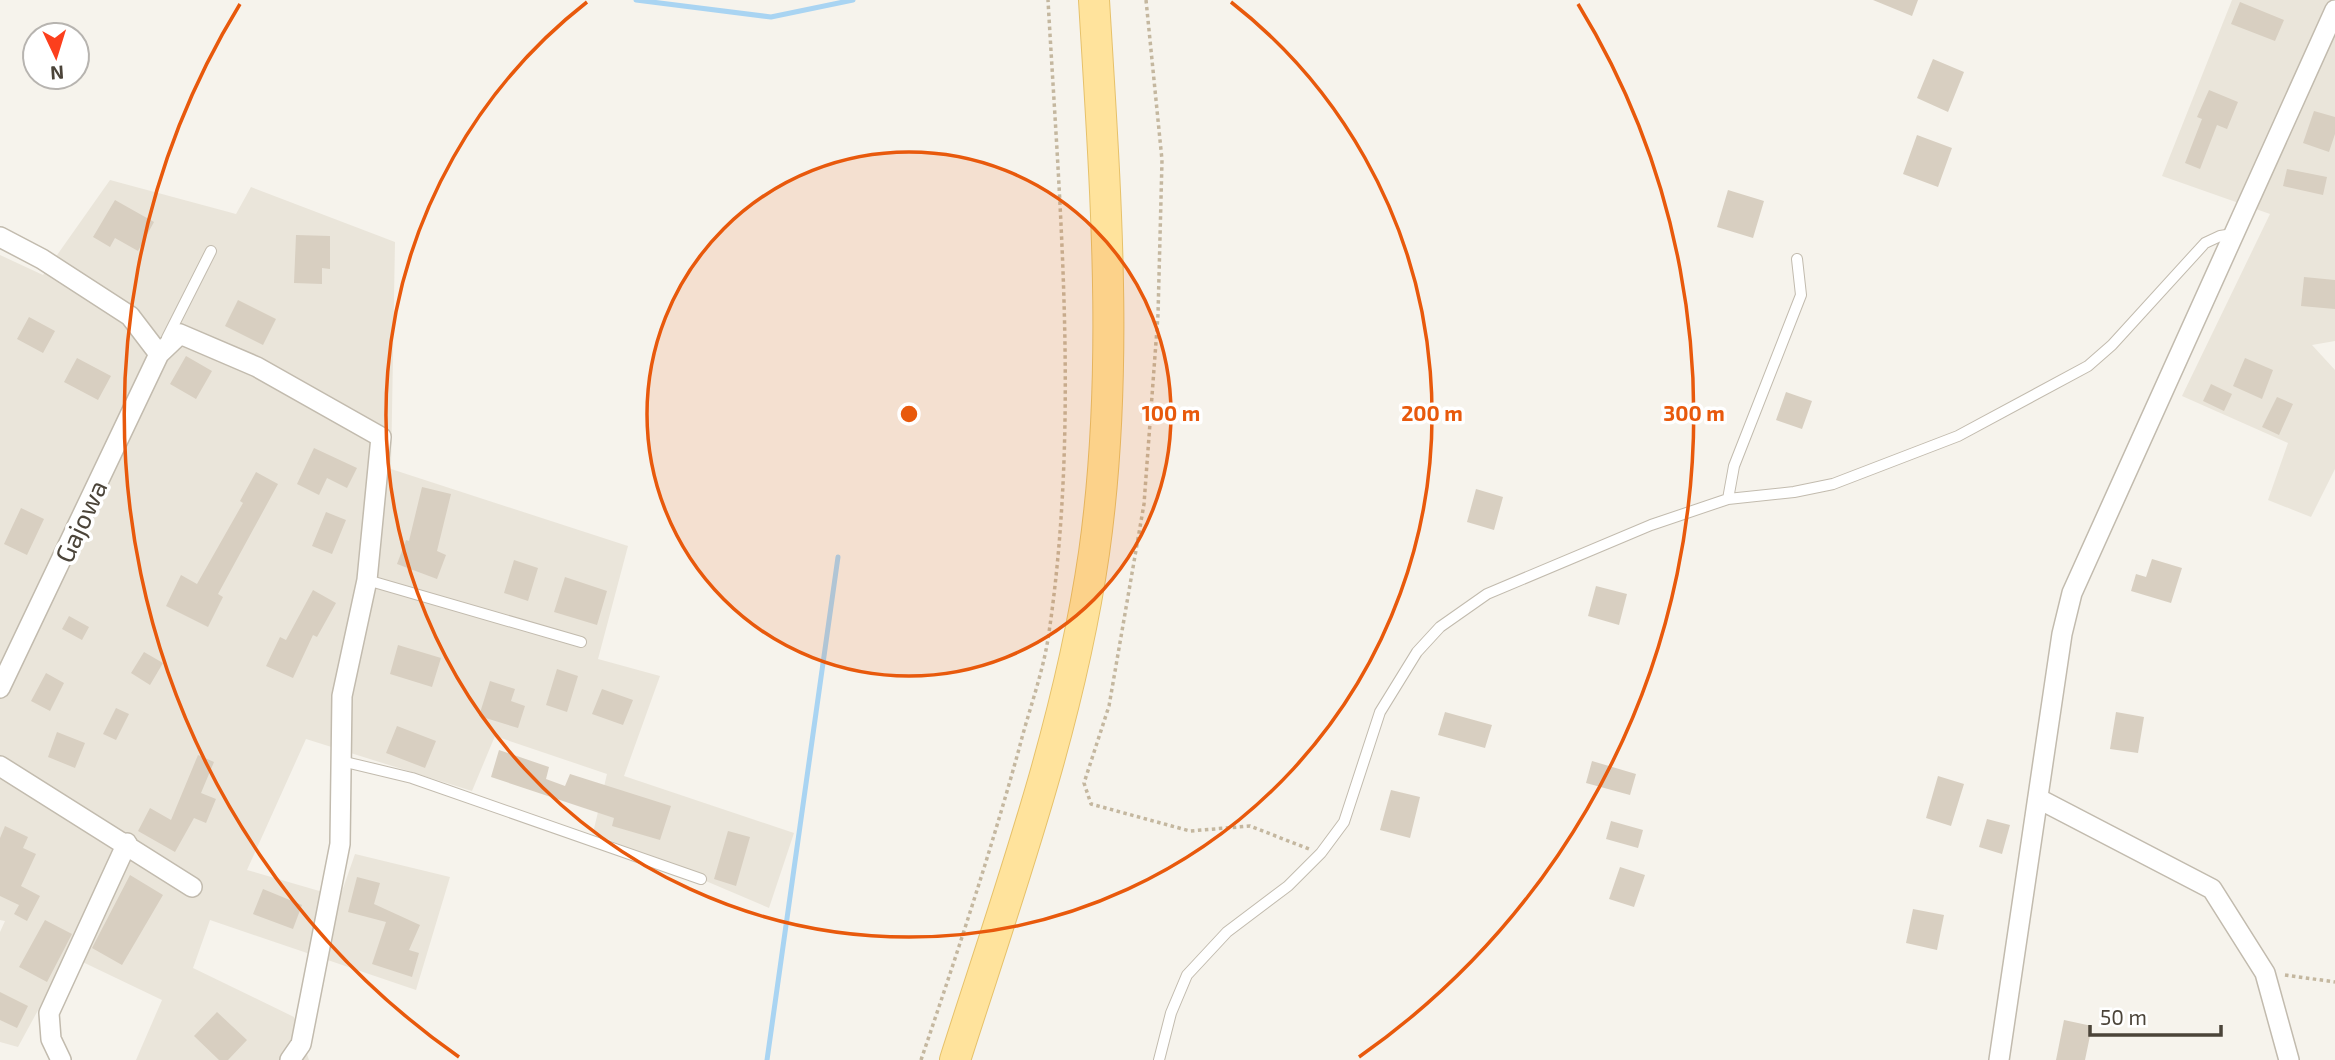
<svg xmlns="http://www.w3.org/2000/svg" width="2335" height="1060" font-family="'Exo 2',sans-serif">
<rect width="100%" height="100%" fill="#f6f3ec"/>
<path fill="#eae5da" d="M2232,0H2335V341L2312,345L2335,370V469L2311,517L2268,500L2288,443L2182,396L2270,214L2162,176Z
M110,180L236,214L251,187L395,242L391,469L628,546L598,659L660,676L624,776L794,833L769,908L593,833L607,774L495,736L472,791L306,739L247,870L340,897L355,854L450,877L416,990L210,920L193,968L294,1017L309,1060H136L162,1000L68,955L18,1047L0,1042V932L5,921L0,920V255L43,275Z"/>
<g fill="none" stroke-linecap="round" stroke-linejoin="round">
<path stroke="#a9d4f2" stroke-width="5" d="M636,0L771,17L853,0
M767,1060L838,557"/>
</g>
<path fill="#d8cfc1" d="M1873,0H1918L1912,16Z
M2240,2L2284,20L2275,41L2231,24Z
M1933,59L1964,72L1948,112L1917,98Z
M2209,90L2238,102L2227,129L2217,125L2200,169L2185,163L2202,119L2197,117Z
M2314,111L2335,117V134L2329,152L2303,143Z
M1917,135L1952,148L1938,187L1903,174Z
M2287,169L2327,177L2323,195L2283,186Z
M1728,190L1764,201L1753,238L1717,227Z
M115,200L154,222L138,251L115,238L110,247L93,237Z
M296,235L330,236V269L322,268V284L294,283Z
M2304,277L2335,280V309L2301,306Z
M238,300L276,319L263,345L225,326Z
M29,317L55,331L43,353L17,339Z
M186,356L212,371L196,399L170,384Z
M77,358L111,376L98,400L64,382Z
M2245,358L2273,370L2262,399L2233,386Z
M2211,384L2232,394L2224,411L2203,401Z
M1786,392L1812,401L1802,429L1776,420Z
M2277,397L2293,404L2279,435L2262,427Z
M314,448L357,468L347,488L327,478L319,495L297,484Z
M256,472L278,484L218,594L223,597L208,627L166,606L181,575L197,584L243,503L240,501Z
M422,487L451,494L437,551L446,555L437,579L397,564L406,540L409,541Z
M1476,489L1503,497L1494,530L1467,522Z
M21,508L44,519L27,555L4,544Z
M326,512L346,520L332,554L312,546Z
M2152,559L2182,568L2171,603L2131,591L2136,574L2146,577Z
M514,560L538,568L528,601L504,593Z
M565,577L607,591L597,625L554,612Z
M1596,586L1627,594L1619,625L1588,616Z
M313,590L336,603L317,637L313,635L293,678L266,666L280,637L286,640Z
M69,616L89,627L82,640L62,629Z
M398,645L441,658L432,687L390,674Z
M144,652L163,663L150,685L131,673Z
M557,669L578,676L567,712L546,705Z
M46,673L64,683L50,711L31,701Z
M490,681L515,689L511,701L525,706L518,728L479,716Z
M602,689L633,700L623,725L592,714Z
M116,708L129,714L116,740L103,734Z
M1445,712L1492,725L1485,748L1438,735Z
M2116,712L2144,717L2138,753L2110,749Z
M397,726L436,741L425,768L386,753Z
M57,732L85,743L75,768L48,757Z
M499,750L549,767L546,779L565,786L570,774L671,806L660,840L612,826L614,818L491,777Z
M198,755L214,762L201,793L216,799L206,823L194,818L175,852L138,831L150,808L171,820Z
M1592,761L1636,774L1630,795L1586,783Z
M1938,776L1964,784L1951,826L1926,818Z
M1391,790L1420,797L1410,838L1380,830Z
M1987,819L2010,825L2002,854L1979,847Z
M1611,821L1643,830L1638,848L1606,839Z
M5,826L28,837L23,848L36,854L21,886L40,896L27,921L14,914L19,905L0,896V838Z
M728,831L750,837L736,886L714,879Z
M1620,867L1645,875L1634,907L1609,899Z
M130,875L163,895L122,965L92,948Z
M357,877L380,883L374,904L420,925L409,950L419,953L412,977L372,964L386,922L348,912Z
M263,889L302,905L293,929L253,914Z
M1913,909L1944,915L1937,950L1906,943Z
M45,920L72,934L47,982L19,967Z
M0,992L28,1006L17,1028L0,1020Z
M217,1012L247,1040L228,1060H219L194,1036Z
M2064,1020L2092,1026L2085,1060H2056Z"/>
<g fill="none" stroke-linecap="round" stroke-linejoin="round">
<g stroke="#c2bbae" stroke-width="12">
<path id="lane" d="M167,338L211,251
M1728,499L1734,466L1801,295L1797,259
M367,580L581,642
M341,761L412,778L701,879
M1159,1060L1171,1013L1187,975L1227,932L1288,886L1321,853L1344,822L1380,712L1417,652L1440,627L1487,594L1651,525L1728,499L1794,492L1833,484L1958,436L2088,366L2112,345L2205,243L2220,236L2233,234"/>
</g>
<g stroke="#c2bbae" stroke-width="22">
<path id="street" d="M0,237L42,259L130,316L159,354
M0,688L159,354L180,334L257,367L381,437L367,580L342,696L340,844L301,1044L290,1060
M0,766L192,887
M2039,799L2212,889L2265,973L2289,1060
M61,1060L51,1039L49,1013L127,843
M1999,1060L2062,634L2072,593L2335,10"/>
</g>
<g stroke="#e6c16a" stroke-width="32">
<path id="primary" d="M955,1060C1008,894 1069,726 1094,553C1120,369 1105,184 1094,0"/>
</g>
<path stroke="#c4b79f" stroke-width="3.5" stroke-dasharray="3.5 3.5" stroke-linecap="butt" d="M1146,0L1162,160L1158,315L1144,504L1109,706L1084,783L1091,804L1190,831L1250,826L1309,849
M2285,975L2335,982
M921,1060C956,957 990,854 1019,749C1028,713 1042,676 1048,639C1080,428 1060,212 1048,0"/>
<use href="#lane" stroke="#fff" stroke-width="10"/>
<use href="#street" stroke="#fff" stroke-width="19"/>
<use href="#primary" stroke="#ffe39c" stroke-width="30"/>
</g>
<circle cx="909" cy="414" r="262" fill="#e8590c" fill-opacity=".12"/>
<g fill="none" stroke="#e8590c" stroke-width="3.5">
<circle cx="909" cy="414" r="262"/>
<path d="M1231 2A523 523 0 1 1 587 2"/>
<path d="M459 1057A785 785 0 0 1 240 4M1578 4A785 785 0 0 1 1359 1057"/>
</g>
<g text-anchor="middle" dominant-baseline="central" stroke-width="7" stroke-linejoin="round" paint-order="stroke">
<g font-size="26" fill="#4b4439" stroke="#fff">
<text transform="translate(80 521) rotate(-65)">Gajowa</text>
</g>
</g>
<circle cx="909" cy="414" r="10" fill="#e8590c" stroke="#fff" stroke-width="3.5"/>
<g font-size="21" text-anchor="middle" font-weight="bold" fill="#e8590c" stroke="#fff" stroke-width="7" stroke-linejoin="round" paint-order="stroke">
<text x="1171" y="421">100 m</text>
<text x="1432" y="421">200 m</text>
<text x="1694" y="421">300 m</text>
</g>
<g transform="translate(56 56) rotate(176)"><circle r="33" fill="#ffffff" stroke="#b7b4b0" stroke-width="2"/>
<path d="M0-5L12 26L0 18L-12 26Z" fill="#fc3f1d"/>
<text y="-10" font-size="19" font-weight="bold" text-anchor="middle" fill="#4b4439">N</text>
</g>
<path d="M2090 1025v10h131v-10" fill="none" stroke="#4b4439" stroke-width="3.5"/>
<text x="2100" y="1025" font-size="21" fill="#4b4439" stroke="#ffffff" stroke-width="5" paint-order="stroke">50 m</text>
</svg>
